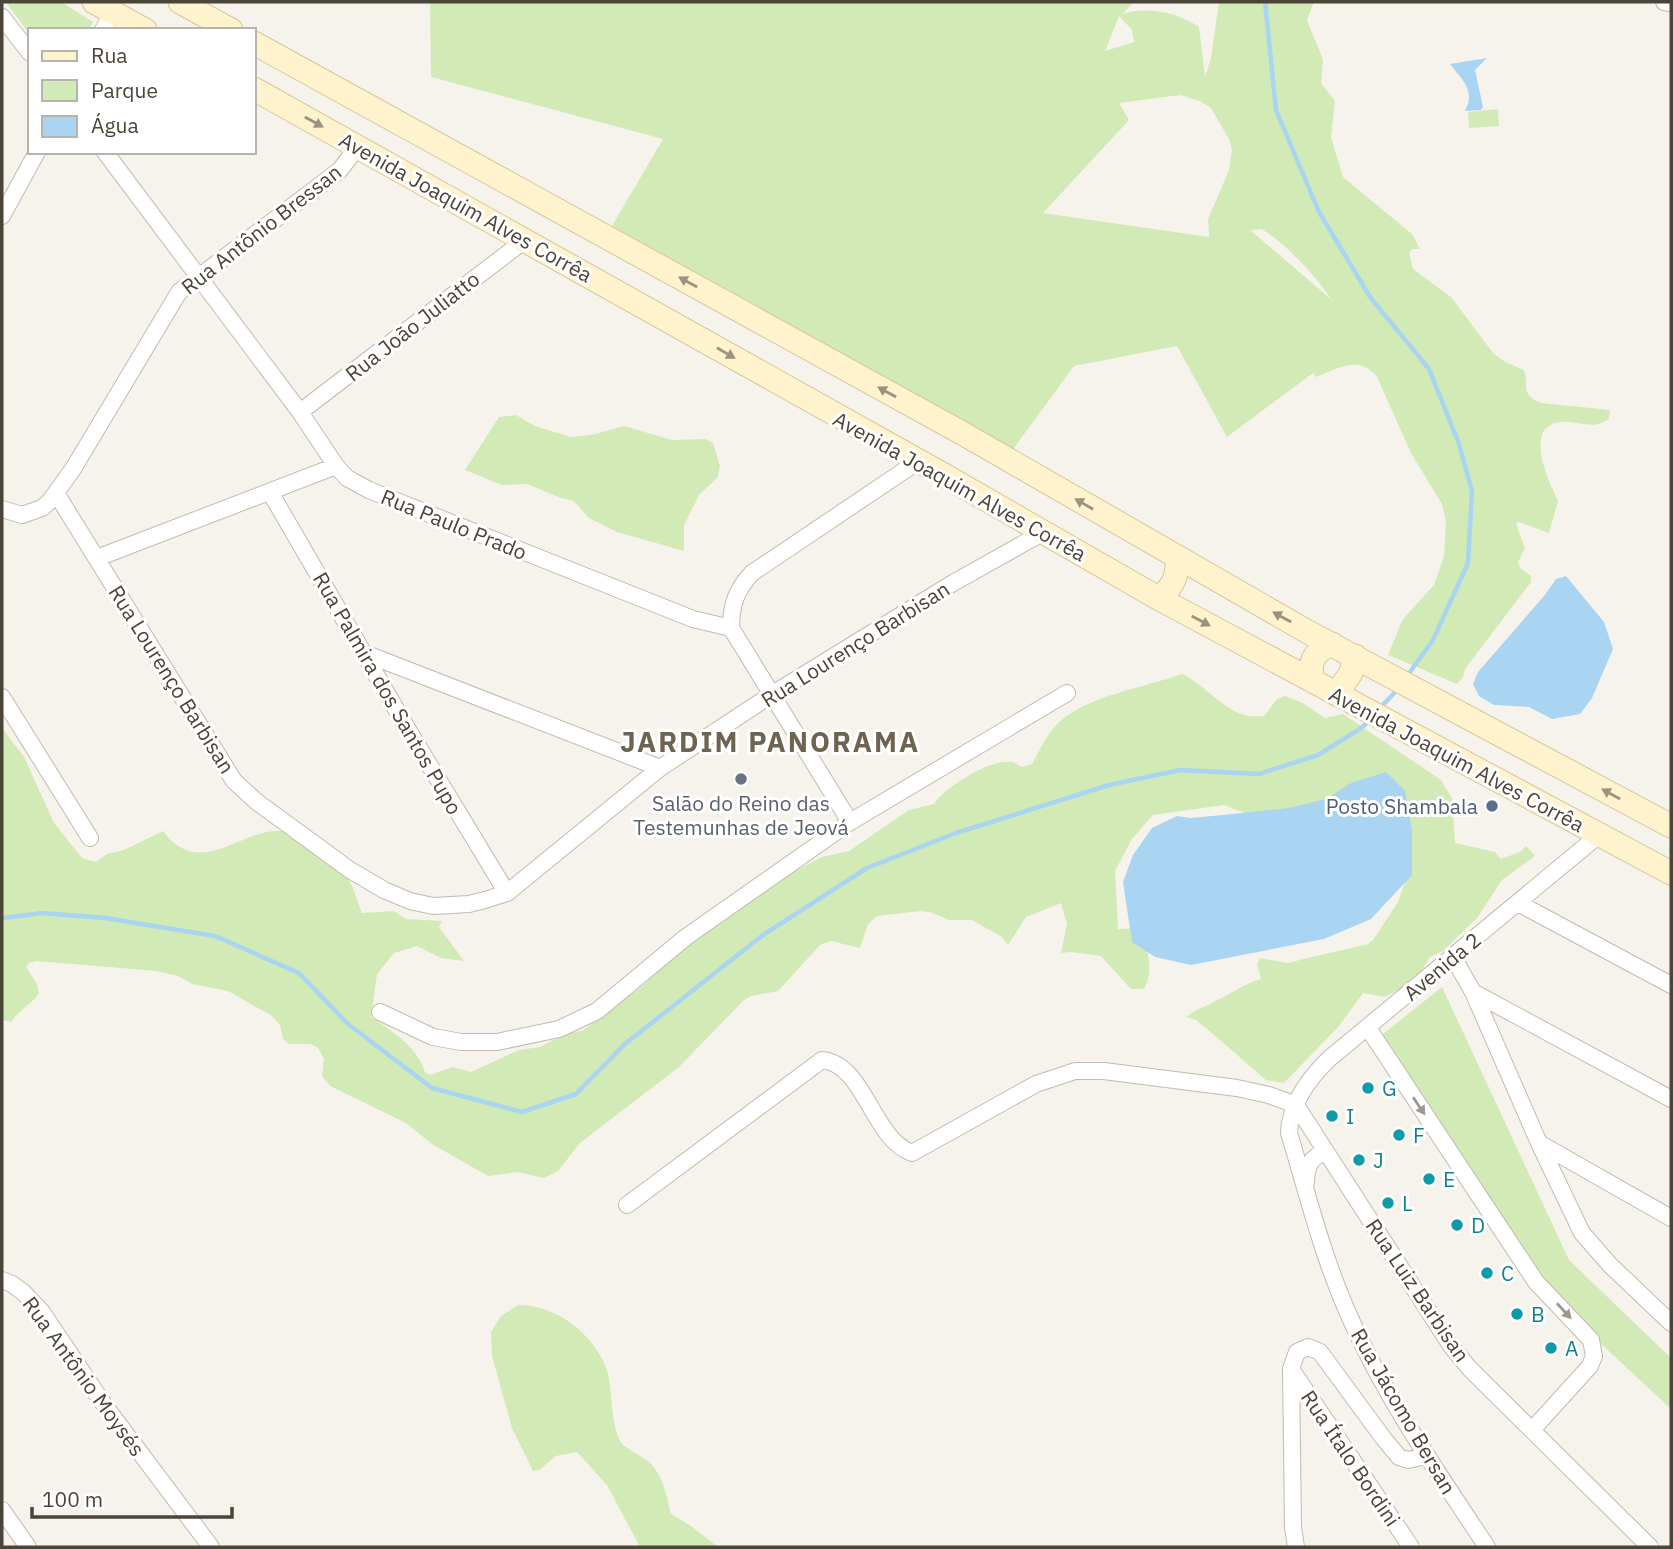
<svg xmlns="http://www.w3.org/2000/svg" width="1673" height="1549" font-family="'IBM Plex Sans',sans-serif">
<rect width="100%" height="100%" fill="#f6f3ec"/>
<path fill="#d2eab5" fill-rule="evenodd" d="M6,2H61L93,22L89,30H30V35Z
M430,2H1134L1122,14C1147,6 1177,12 1199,27L1205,77L1211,58L1219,2H1314L1307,20L1323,60L1321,83L1335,101L1331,137L1343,177L1412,234L1420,249H1412L1409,253L1413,269L1451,297L1493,353L1505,362L1524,370C1530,386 1519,394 1541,403L1610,410L1609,419C1592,431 1579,420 1561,422C1522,426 1549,482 1558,501L1549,533L1519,522L1516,524L1525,548L1518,562L1521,569L1531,576V582L1465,669L1463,677L1457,684L1388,655L1403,619L1434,585L1444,556L1446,522L1442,504L1411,453L1377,377C1360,354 1337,369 1316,377L1313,373L1227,437L1177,346L1074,366L1006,459L612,226L663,139L431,77ZM1119,16L1132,30L1134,42L1105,51ZM1180,95L1200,101L1211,108L1229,139L1232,150L1229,170L1208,219L1209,237L1043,213L1129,120L1119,103ZM1262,229C1288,246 1314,274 1332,300L1250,230Z
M1498,109L1499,126L1469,128L1468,112Z
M516,415L535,426L571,437L591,435L624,426L672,440L705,439L713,443L720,466L718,477L699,495L684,525V551L617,532L589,518L574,501L561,498L527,484L502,485L465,470L499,417Z
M1182,674C1211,687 1227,721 1264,716L1277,699L1285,696L1303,703L1325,718L1343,714L1441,780L1452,798L1455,843L1495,852L1501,859L1520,852L1526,846L1535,856L1502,880L1477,918L1443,951L1430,957L1415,981L1385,997L1363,993L1339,1026L1284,1083L1266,1080L1206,1028L1196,1020L1186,1017C1196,1009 1205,1007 1216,1001C1232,993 1244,984 1261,979L1257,964L1260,958L1287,963L1368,944L1373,940L1398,902L1407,876L1224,805L1153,815L1132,839L1115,871L1118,929L1140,928C1147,949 1155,969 1144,989H1131L1101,956L1071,952L1061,953L1067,924L1061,903L1026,917L1008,945L1002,937L972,920H949L930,912L920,911L877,916L868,924L860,948L831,941L820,945L778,991L751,996L743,1001L679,1067L580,1143L558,1171L544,1178L518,1172L488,1176L432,1144L406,1123L330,1086L322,1076L324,1059L318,1048L311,1044H289L283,1039L280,1025L272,1016L228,991L192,984L178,976L157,971L36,961L29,963L26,967L37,984L39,993C32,1004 19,1010 11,1022L2,1020V728L24,757L54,823L82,858L96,862L107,854L124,850L163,831C203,885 245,819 292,833C302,836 313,850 321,858C329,864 340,870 347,878C354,886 357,902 362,913L394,911L406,919L442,921L439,927L464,961L441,958L417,946L394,953L377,974L371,1017C393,1032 416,1045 425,1072L430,1075L453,1067L471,1072L519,1050L540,1047L567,1033L582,1031L640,988L685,944L795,871L822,857L849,851L909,810L934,804C945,787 991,758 1012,762C1016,763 1019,766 1022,767L1032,764C1040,750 1047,733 1059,722C1090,695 1143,688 1182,674Z
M1442,987L1569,1260L1671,1358V1409L1570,1315L1388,1052L1383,1034Z
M518,1305C555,1305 590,1331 605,1365C614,1386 609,1416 619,1439C623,1449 640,1454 648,1461C664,1476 666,1495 671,1514L691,1526L718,1547H640L607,1485L577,1452L556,1456L539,1470L533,1471L512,1428L492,1356L491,1332L501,1316Z"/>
<path fill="#a9d4f2" d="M1487,58L1475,70L1483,107L1481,110L1465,111C1476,90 1462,80 1450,64Z
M1566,576L1604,622L1613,649L1592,698L1580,714L1552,719L1529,707L1494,705L1479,696L1473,684L1478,672L1544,596L1556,579Z
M1386,772L1405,791L1412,831V875L1371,919L1324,939L1191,965L1155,957L1132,942L1123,882L1133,855L1152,828L1177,816L1190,818L1223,815L1289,808L1326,799L1351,783Z"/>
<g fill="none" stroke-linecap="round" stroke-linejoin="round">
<path stroke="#a9d4f2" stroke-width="4.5" d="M1265,2L1276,110L1319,212L1370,297L1429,369L1459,444L1472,491L1468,563L1433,640L1407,676
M1380,708L1398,689
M2,918L42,913L105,918L215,936L299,973L348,1024L432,1088L522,1112L576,1094L625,1044L763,935L867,868L956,833L1109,785L1180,770L1259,774L1318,755L1360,729L1370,720"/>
<g stroke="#c2bbae" stroke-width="18">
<path id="minor" d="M1664,2L1671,3
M2,17L30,53
M103,30L113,12
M105,152L300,412L336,466L347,478L369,490L693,619L731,628L850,822
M2,216L37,152
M300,412L525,240
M270,492L407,728L507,893
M56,493L234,781L257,802L350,870L384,890L410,901L433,906L469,904L485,900L507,893L660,768L771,695L953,583L1044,532
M2,509L22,515L42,508L50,501L73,469L179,292L340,170L358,146
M97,558L336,466
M731,628C731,605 736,590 752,573L917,462
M364,653L660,768
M2,697L90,838
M1518,903L1671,985
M1453,957L1473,992L1539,1143L1582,1233L1610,1265L1671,1323
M1473,992L1671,1099
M380,1012L433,1037L461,1042H497L559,1029L597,1011L686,937L850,822L1067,693
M1368,1028L1536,1282L1591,1340L1594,1356L1590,1366L1532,1430
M1296,1105L1451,1346L1470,1369L1650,1547
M1539,1143L1671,1218
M1306,1183C1306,1167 1310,1157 1326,1152
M627,1205L822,1060C865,1064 872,1139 912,1153L1036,1084L1075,1071H1104L1237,1088L1269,1095L1296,1105
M2,1280L12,1284L24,1293L42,1312L105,1406L211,1547
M1291,1369L1411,1547
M2,1510L28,1547
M1296,1547L1293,1527L1291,1369L1297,1352L1308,1347L1320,1352L1384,1439L1399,1457L1408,1460L1426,1456
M1487,1547C1439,1474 1388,1402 1352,1322C1324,1262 1308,1196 1289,1133C1290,1104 1309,1078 1330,1058L1599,835"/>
</g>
<g stroke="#d6c79b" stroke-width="25">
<path id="secondary" d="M94,2L145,30
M180,2L231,30
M254,43L962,433L1308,632L1671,826
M254,89L942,474L1158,598L1671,873
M1158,598C1173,588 1178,576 1177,558
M1314,682C1307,664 1314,650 1332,644
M1336,694L1351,673L1355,656"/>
</g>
<use href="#minor" stroke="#fff" stroke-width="16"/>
<use href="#secondary" stroke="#fff3cd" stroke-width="23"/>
</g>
<defs><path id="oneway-solid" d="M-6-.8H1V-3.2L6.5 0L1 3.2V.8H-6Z" transform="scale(1.75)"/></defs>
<g fill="#9c937c">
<use href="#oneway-solid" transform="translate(314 122) rotate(29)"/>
<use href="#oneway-solid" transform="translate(688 282) rotate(-151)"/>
<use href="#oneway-solid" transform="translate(726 353) rotate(30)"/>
<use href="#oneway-solid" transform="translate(887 392) rotate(-151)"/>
<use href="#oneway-solid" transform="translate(1084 504) rotate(-150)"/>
<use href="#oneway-solid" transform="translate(1282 617) rotate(-151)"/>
<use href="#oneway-solid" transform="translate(1201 621) rotate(28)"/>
<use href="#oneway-solid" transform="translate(1611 794) rotate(-151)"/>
</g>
<g fill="#9c9892">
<use href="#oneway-solid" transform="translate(1419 1106) rotate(56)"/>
<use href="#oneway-solid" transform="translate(1564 1311) rotate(47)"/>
</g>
<circle fill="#6b7280" stroke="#fff" stroke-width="2.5" cx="741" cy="779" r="7"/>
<circle fill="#5c6f8a" stroke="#fff" stroke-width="2.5" cx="1492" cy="806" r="7"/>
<g fill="#0f9aa8" stroke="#fff" stroke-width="2.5">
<circle cx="1368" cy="1088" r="7"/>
<circle cx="1332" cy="1116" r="7"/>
<circle cx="1399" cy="1135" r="7"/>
<circle cx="1359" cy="1160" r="7"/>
<circle cx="1429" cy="1179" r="7"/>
<circle cx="1388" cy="1203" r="7"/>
<circle cx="1457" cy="1225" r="7"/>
<circle cx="1487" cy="1273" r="7"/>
<circle cx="1517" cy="1314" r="7"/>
<circle cx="1551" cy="1348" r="7"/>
</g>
<g text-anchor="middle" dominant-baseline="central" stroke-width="6" stroke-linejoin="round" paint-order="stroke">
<g font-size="21" fill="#4b4439" stroke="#fff">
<text transform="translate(466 207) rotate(29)">Avenida Joaquim Alves Corrêa</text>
<text transform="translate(261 229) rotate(-38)">Rua Antônio Bressan</text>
<text transform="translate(412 326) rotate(-38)">Rua João Juliatto</text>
<text transform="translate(960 486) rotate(29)">Avenida Joaquim Alves Corrêa</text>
<text transform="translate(454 524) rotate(22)">Rua Paulo Prado</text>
<text transform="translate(855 644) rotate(-32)">Rua Lourenço Barbisan</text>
<text transform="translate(172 679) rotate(58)">Rua Lourenço Barbisan</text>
<text transform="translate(388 693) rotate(60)">Rua Palmira dos Santos Pupo</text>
<text transform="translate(1457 759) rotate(28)">Avenida Joaquim Alves Corrêa</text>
<text transform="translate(1442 966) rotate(-40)">Avenida 2</text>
<text transform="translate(1418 1290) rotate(56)">Rua Luiz Barbisan</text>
<text transform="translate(84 1376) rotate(54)">Rua Antônio Moysés</text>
<text transform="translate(1404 1411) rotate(60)">Rua Jácomo Bersan</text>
<text transform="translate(1351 1458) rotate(56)">Rua Ítalo Bordini</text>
</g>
<g font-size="21" fill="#5b616d" stroke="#fff">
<text x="741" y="803">Salão do Reino das<tspan x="741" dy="24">Testemunhas de Jeová</tspan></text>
</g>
<g font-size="21" fill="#4e5e75" stroke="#fff" text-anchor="end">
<text x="1478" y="806">Posto Shambala</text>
</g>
<g font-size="21" fill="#0d838f" stroke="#fff" text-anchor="start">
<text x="1382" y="1088">G</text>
<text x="1346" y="1116">I</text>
<text x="1413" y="1135">F</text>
<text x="1373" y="1160">J</text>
<text x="1443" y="1179">E</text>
<text x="1402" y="1203">L</text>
<text x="1471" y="1225">D</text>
<text x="1501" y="1273">C</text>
<text x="1531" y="1314">B</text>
<text x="1565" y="1348">A</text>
</g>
<g font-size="28" font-weight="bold" letter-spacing="2" fill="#6e6250" stroke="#fff">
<text x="770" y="741">JARDIM PANORAMA</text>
</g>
</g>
<rect width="1673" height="1549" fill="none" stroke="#4b4439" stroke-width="7"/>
<rect x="28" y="28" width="228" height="126" fill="#ffffff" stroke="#b7b4b0" stroke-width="2"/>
<rect x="42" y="51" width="35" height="10" fill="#fff3cd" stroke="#b7b4b0" stroke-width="2"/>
<text x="91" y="63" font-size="21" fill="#4b4439">Rua</text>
<rect x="42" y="80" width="35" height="21" fill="#d2eab5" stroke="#b7b4b0" stroke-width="2"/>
<text x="91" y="98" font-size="21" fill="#4b4439">Parque</text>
<rect x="42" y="116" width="35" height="21" fill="#a9d4f2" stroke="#b7b4b0" stroke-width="2"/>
<text x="91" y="133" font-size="21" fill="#4b4439">Água</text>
<path d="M32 1507v10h200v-10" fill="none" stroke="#4b4439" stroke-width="3.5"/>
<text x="42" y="1507" font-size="21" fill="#4b4439" stroke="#ffffff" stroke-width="5" paint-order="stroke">100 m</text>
</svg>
